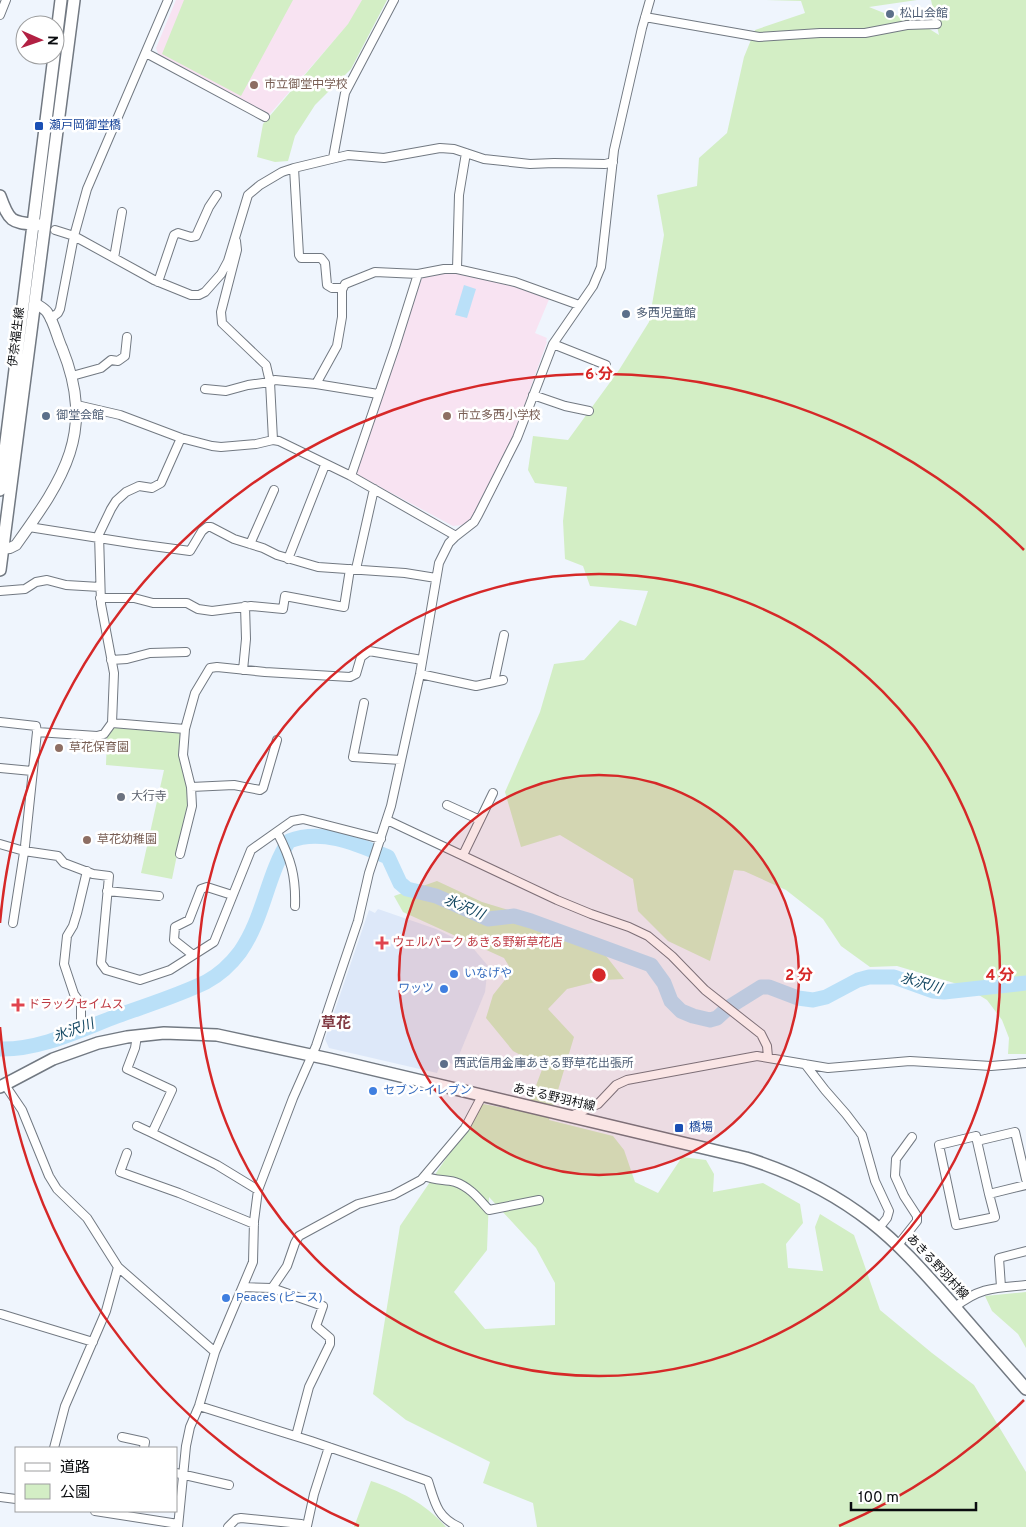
<svg xmlns="http://www.w3.org/2000/svg" width="1026" height="1527" font-family="Overpass,'Noto Sans JP',sans-serif">
<rect width="100%" height="100%" fill="#eff5fd"/>
<path fill="#dde8f9" d="M378,909L436,929L472,947L488,966L485,992L455,1065L442,1060L437,1073L329,1048L325,1039L369,910L375,913Z"/>
<path fill="#f8e3f2" d="M176,0H362L351,21L269,115L159,56L156,48Z
M453,271L489,278L550,297L535,333L547,338L546,341L547,342L511,442L473,518L463,525L453,526L358,475L356,471L422,278L427,274Z"/>
<path fill="#d3eec5" fill-rule="evenodd" d="M184,0H293L241,96L162,54Z
M362,0H387L351,69L315,105L295,136L288,161L275,162L257,157L263,124L348,24Z
M766,0H917L869,7L884,13L912,18L939,35L931,0H1026V1054H1008L1009,1038L1002,1020L987,1000L964,986L897,966L870,967L841,946L823,919L786,890L744,871L734,870L710,961L668,941L638,911L633,879L560,835L521,847L505,792L540,712L554,664L584,660L620,620L636,626L648,591L590,586L583,566L565,559L563,521L567,487L535,483L528,470L533,436L568,440L619,370L649,322L664,235L657,195L697,186L699,158L727,133L744,57L755,30L805,13L801,1Z
M116,725L181,732L188,792L187,807L172,879L141,873L164,770L106,765L107,736Z
M437,881L482,902L525,915L603,952L624,979L603,980L567,989L548,1009L574,1037L549,1120L613,1136L624,1150L635,1182L658,1193L682,1157L706,1160L714,1174L713,1192L763,1183L800,1204L803,1223L786,1244L788,1268L823,1271L815,1227L820,1214L854,1235L880,1310L932,1353L974,1385L1026,1472V1527H537L533,1503L483,1483L490,1462L406,1420L373,1394L400,1226L483,1104L526,1112L543,1067L513,1051L486,1018L493,995L512,971L504,958L403,912L394,896ZM489,1197L536,1248L555,1283V1325L485,1329L454,1292L487,1250Z
M1026,1292V1348L1018,1334L992,1311L985,1296Z
M371,1481C400,1491 425,1503 446,1527H354Z"/>
<path fill="#bae0f8" d="M464,285L476,289L467,318L455,315Z"/>
<g fill="none" stroke-linecap="round" stroke-linejoin="round">
<path stroke="#bae0f8" stroke-width="15" d="M0,1049C40,1050 80,1030 117,1016C147,1005 177,996 206,982C219,975 231,964 240,952C264,918 267,874 289,841C322,828 357,844 388,857L400,883L407,889L436,896L488,919L514,916L531,921L651,965L664,983L671,1001L681,1011L693,1016L710,1020L717,1018L729,1007L761,987H769L798,998L813,1000L826,997L858,980L869,977H894L933,991L944,992L1026,983"/>
<g stroke="#727982" stroke-width="10">
<path id="minor" d="M0,15L6,0
M645,17L759,37L820,33H865L907,25L937,24
M146,53L265,117
M333,158L345,93L394,0
M294,168L299,255L301,258H321L325,263L327,285L332,288H342
M55,230L74,236L154,280L191,295H199L205,292L221,274L228,261L248,195L260,185L282,172L294,168L348,155L384,158L440,148L454,149L484,159L530,164L554,163L605,164L613,162
M114,258L122,212
M457,269L459,195L466,153
M158,282L174,235L178,233L191,237L196,236L209,207L217,195
M50,319L58,313L60,309L74,236L87,189L168,0
M553,344L606,365
M72,376L101,368L111,360L118,361L125,356L127,337
M316,384L378,394
M205,389L226,391L248,385L270,382L266,365L222,323L221,312L237,250L236,241
M533,395L565,406L589,411
M77,405L120,415L181,438L212,446L221,447L256,444L273,440L279,441L351,476L456,536
M181,438L161,483L152,488L139,486L126,492L116,501L111,509L99,534L101,604L114,673L112,723L185,729L195,693L210,668L217,667L265,672L350,677L356,674L361,657L369,651L422,660
M273,440L270,382L275,380L316,384L337,346L342,317V290L345,284L375,272L418,274
M351,476L395,347L418,274L444,269H457L515,282L579,305
M29,527L137,544L190,551L202,531L207,527H211L234,539L263,548L277,555L318,567L405,573L436,578
M250,544L274,490
M288,559L325,465
M356,569L374,489
M0,591L25,589L36,582L47,580L66,585L100,587
M100,598H134L153,603H187L198,609L212,611L251,606L283,609L285,596L344,607L350,569
M111,660L127,659L150,653L186,652
M243,670L246,639L245,606
M420,674L476,686L503,680
M494,682L504,635
M364,703L353,757L401,760
M0,722L36,726L37,732L25,846L13,923
M185,729L183,755L191,787L234,785L260,790L263,788L277,740
M37,732L97,736L104,734L112,723
M0,768L32,771
M447,805L480,820
M387,820L557,900L591,914L629,927L648,936L672,956L705,990L761,1034L767,1046L768,1057
M277,832C291,859 296,876 295,906
M0,844L24,851L58,856L64,863L93,874L109,876L101,963L106,970L140,980L170,970L214,942L251,850L292,821L303,819L381,839
M180,854L192,806L191,787
M463,855L493,793
M107,891L159,896
M193,955L174,940L175,927L189,920L201,889L207,887L232,895
M81,1021V1004L74,994L64,964L67,936L73,926L77,913L87,871
M137,1036L135,1048L127,1069L172,1090L152,1133L217,1165L258,1190
M805,1064L825,1090L846,1114L862,1135L875,1181L889,1211L887,1218L879,1228
M5,1085L22,1110L49,1176L57,1189L87,1218L118,1267L215,1352
M571,1116L598,1104L616,1085L627,1080L757,1056L828,1068L910,1061L991,1066L1026,1063
M137,1126L152,1133
M977,1141L989,1194
M127,1153L120,1172L179,1193L254,1224
M425,1176C435,1181 445,1179 455,1182C470,1187 479,1199 489,1210L539,1200
M1026,1179L1015,1132L977,1141L976,1136L939,1145L956,1225L995,1217L989,1194L1026,1185
M898,1245L917,1221V1216L904,1196L895,1176L896,1159L912,1137
M243,1287L272,1288L287,1266L295,1243L299,1236L358,1204L393,1195L421,1180L465,1128L482,1096
M1001,1287L999,1258L1026,1251
M272,1288L323,1306L316,1326L330,1338V1344L309,1387L296,1436
M955,1307C980,1287 995,1288 1026,1285
M1,1314L93,1342
M199,1406L311,1441L428,1481C435,1503 437,1517 459,1527
M122,1437L145,1442L144,1448
M54,1448L65,1406L106,1311L118,1267
M176,1473L229,1485
M0,1497L16,1499
M95,1511L178,1524
M178,1527L186,1446L190,1427L199,1406L215,1352L253,1262L254,1221L258,1190L293,1098L316,1046L331,1001L358,921L369,873L391,806L420,674L439,563L449,543L456,536L474,522L478,515L517,438L553,344L593,286L601,267L614,150L642,28L650,0
M228,1527L236,1519L241,1518L301,1524
M301,1527V1524L307,1526L314,1494L329,1447"/>
</g>
<g stroke="#727982" stroke-width="12">
<path id="tertiary" d="M0,549L10,548L16,545C64,478 96,432 62,348C57,337 54,322 47,312C44,308 39,306 35,303"/>
</g>
<g stroke="#727982" stroke-width="14">
<path id="secondary" d="M0,196C10,224 12,222 40,225
M0,490L61,0
M0,570L74,0
M0,1087L53,1059L98,1043L127,1037L164,1033L217,1035L329,1059L746,1158C791,1172 834,1193 871,1222C899,1244 922,1270 946,1297C973,1328 999,1358 1026,1389"/>
</g>
<use href="#minor" stroke="#fff" stroke-width="8"/>
<use href="#tertiary" stroke="#fff" stroke-width="10"/>
<use href="#secondary" stroke="#fff" stroke-width="11"/>
</g>
<circle cx="599" cy="975" r="200" fill="#d62828" fill-opacity=".12"/>
<g fill="none" stroke="#d62828" stroke-width="2.5">
<circle cx="599" cy="975" r="200"/>
<circle cx="599" cy="975" r="401"/>
<path d="M1024 1400A601 601 0 0 1 839 1526M359 1526A601 601 0 0 1 0 1027M0 923A601 601 0 0 1 1024 550"/>
</g>
<g fill="#5c6f8a" stroke="#fff" stroke-width="2">
<circle cx="890" cy="14" r="5"/>
<circle cx="626" cy="314" r="5"/>
<circle cx="46" cy="416" r="5"/>
<circle cx="444" cy="1064" r="5"/>
</g>
<g fill="#8d6e63" stroke="#fff" stroke-width="2">
<circle cx="254" cy="85" r="5"/>
<circle cx="447" cy="416" r="5"/>
<circle cx="59" cy="748" r="5"/>
<circle cx="87" cy="840" r="5"/>
</g>
<g fill="#1a4fb4" stroke="#fff" stroke-width="2">
<rect x="34" y="121" width="10" height="10" rx="2.5"/>
<rect x="674" y="1123" width="10" height="10" rx="2.5"/>
</g>
<circle fill="#6b7280" stroke="#fff" stroke-width="2" cx="121" cy="797" r="5"/>
<g fill="#e0444e" stroke="#fff" stroke-width="2">
<path d="M379.5 935.5h5v5h5v5h-5v5h-5v-5h-5v-5h5z"/>
<path d="M15.5 997.5h5v5h5v5h-5v5h-5v-5h-5v-5h5z"/>
</g>
<g fill="#3f7fe0" stroke="#fff" stroke-width="2">
<circle cx="454" cy="974" r="5"/>
<circle cx="444" cy="989" r="5"/>
<circle cx="373" cy="1091" r="5"/>
<circle cx="226" cy="1298" r="5"/>
</g>
<g text-anchor="middle" dominant-baseline="central" stroke-width="5" stroke-linejoin="round" paint-order="stroke">
<g font-size="12" fill="#4e5e75" stroke="#fff" text-anchor="start">
<text x="900" y="14">松山会館</text>
<text x="636" y="314">多西児童館</text>
<text x="56" y="416">御堂会館</text>
<text x="454" y="1064">西武信用金庫あきる野草花出張所</text>
</g>
<g font-size="12" fill="#785e54" stroke="#fff" text-anchor="start">
<text x="264" y="85">市立御堂中学校</text>
<text x="457" y="416">市立多西小学校</text>
<text x="69" y="748">草花保育園</text>
<text x="97" y="840">草花幼稚園</text>
</g>
<g font-size="12" fill="#164399" stroke="#fff" text-anchor="start">
<text x="49" y="126">瀬戸岡御堂橋</text>
<text x="689" y="1128">橋場</text>
</g>
<g font-size="12" fill="#0a0c0f" stroke="#fff">
<text transform="translate(17 337) rotate(-83)">伊奈福生線</text>
<text transform="translate(554 1098) rotate(13)">あきる野羽村線</text>
<text transform="translate(937 1267) rotate(47)">あきる野羽村線</text>
</g>
<g font-size="12" fill="#5b616d" stroke="#fff" text-anchor="start">
<text x="131" y="797">大行寺</text>
</g>
<g font-size="12" fill="#be3a42" stroke="#fff" text-anchor="start">
<text x="392" y="943">ウェルパーク あきる野新草花店</text>
<text x="28" y="1005">ドラッグセイムス</text>
</g>
<g font-size="12" fill="#366cbe" stroke="#fff" text-anchor="start">
<text x="464" y="974">いなげや</text>
<text x="434" y="989" text-anchor="end">ワッツ</text>
<text x="383" y="1091">セブン-イレブン</text>
<text x="236" y="1298">PeaceS (ピース)</text>
</g>
<g font-size="14" font-style="italic" fill="#124661" stroke="#fff">
<text transform="translate(464 908) rotate(23)">氷沢川</text>
<text transform="translate(921 984) rotate(16)">氷沢川</text>
<text transform="translate(74 1031) rotate(-20)">氷沢川</text>
</g>
<g font-size="15" font-weight="bold" fill="#813942" stroke="#fff">
<text x="336" y="1024">草花</text>
</g>
</g>
<circle cx="599" cy="975" r="8" fill="#d62828" stroke="#fff" stroke-width="2.5"/>
<g font-size="15" text-anchor="middle" font-weight="bold" fill="#d62828" stroke="#fff" stroke-width="5" stroke-linejoin="round" paint-order="stroke">
<text x="599" y="379">6 分</text>
<text x="799" y="980">2 分</text>
<text x="1000" y="980">4 分</text>
</g>
<rect x="15" y="1447" width="162" height="65" fill="#ffffff" stroke="#9d9e9f"/>
<rect x="25" y="1463" width="25" height="8" fill="#ffffff" stroke="#9d9e9f"/>
<text x="60" y="1472" font-size="15" fill="#0a0c0f">道路</text>
<rect x="25" y="1484" width="25" height="15" fill="#d3eec5" stroke="#9d9e9f"/>
<text x="60" y="1497" font-size="15" fill="#0a0c0f">公園</text>
<g transform="translate(40 40) rotate(92)"><circle r="24" fill="#ffffff" stroke="#9d9e9f"/>
<path d="M0-4L9 19L0 12L-9 19Z" fill="#b22043"/>
<text y="-8" font-size="14" font-weight="bold" text-anchor="middle" fill="#0a0c0f">N</text>
</g>
<path d="M851 1502v8h125v-8" fill="none" stroke="#0a0c0f" stroke-width="2.5"/>
<text x="858" y="1502" font-size="15" fill="#0a0c0f" stroke="#ffffff" stroke-width="4" paint-order="stroke">100 m</text>
</svg>
